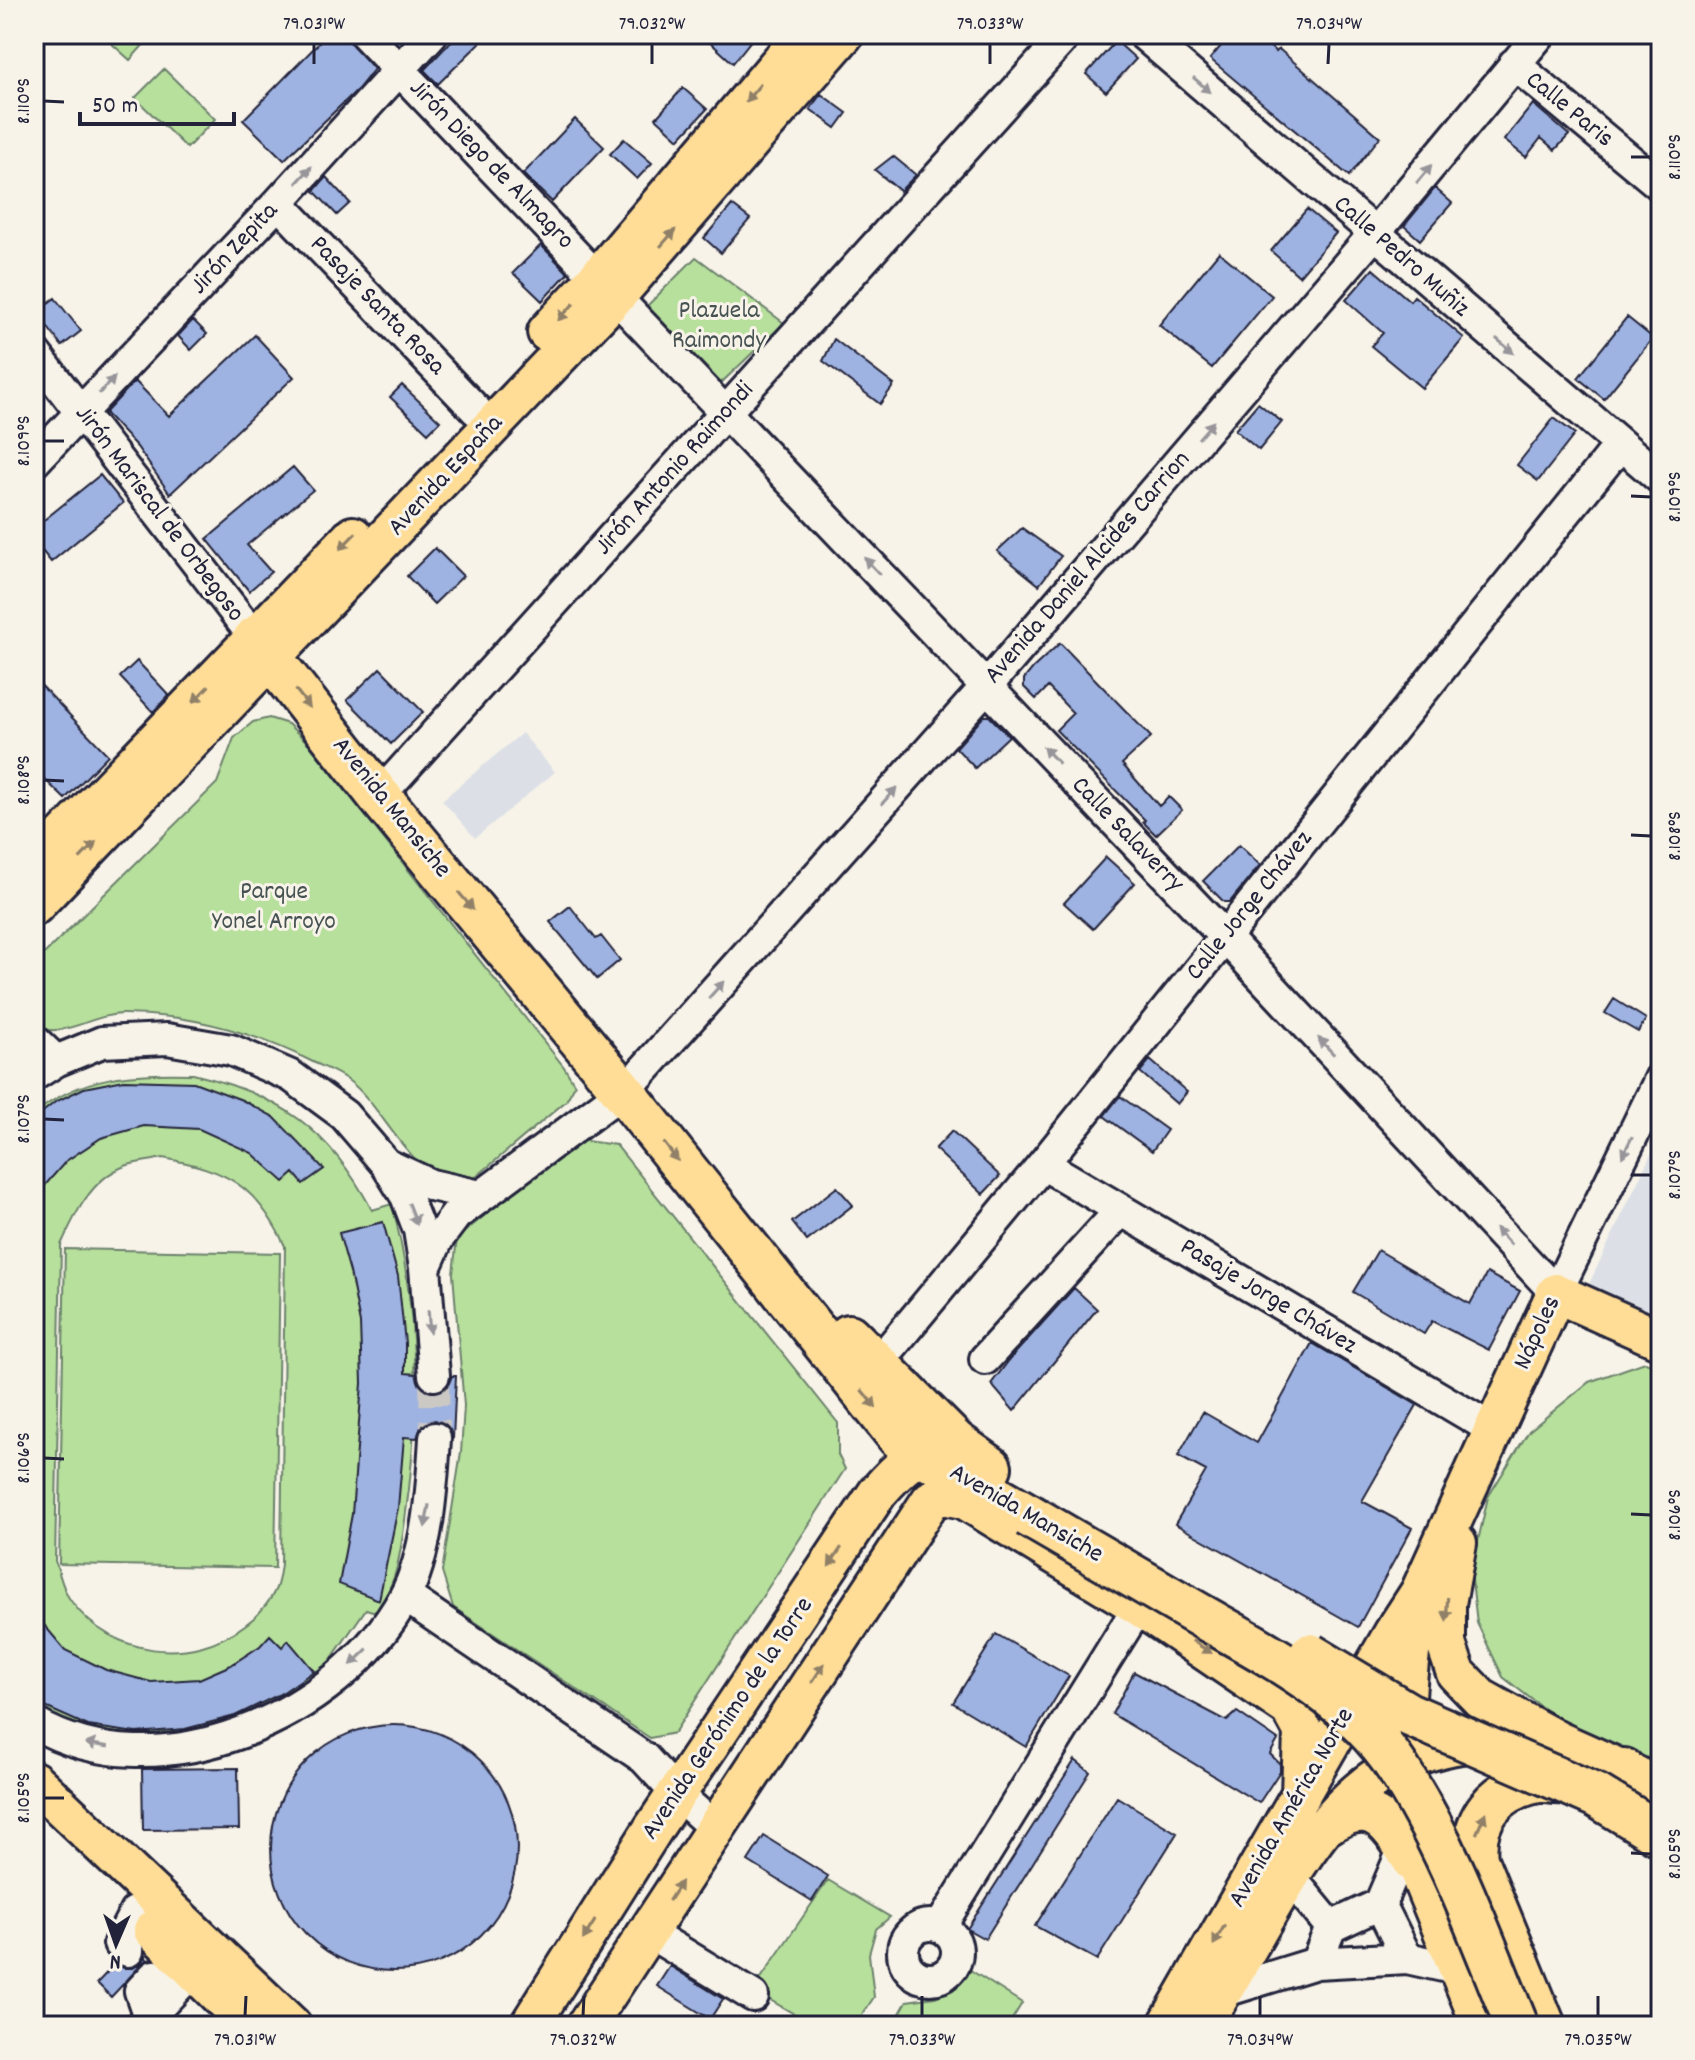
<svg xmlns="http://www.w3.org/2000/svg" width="1695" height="2060" font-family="Dekko,sans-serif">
<rect width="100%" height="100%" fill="#f7f3e8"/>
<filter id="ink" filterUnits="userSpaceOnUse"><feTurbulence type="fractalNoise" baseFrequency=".0125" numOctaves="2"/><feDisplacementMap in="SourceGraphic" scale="16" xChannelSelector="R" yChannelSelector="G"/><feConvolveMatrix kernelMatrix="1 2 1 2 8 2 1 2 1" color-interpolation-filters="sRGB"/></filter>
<g filter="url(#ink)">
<path fill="#dce0e6" d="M522,733L555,772L475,838L442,800Z
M1661,1133V1315L1657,1316L1589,1284Z"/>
<path fill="#b7e09c" stroke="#6c816c" stroke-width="2" fill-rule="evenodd" d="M101,34H153L130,60Z
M164,69L215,119L187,148L135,98Z
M696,257L784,323L720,384L643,310Z
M269,718L288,724L308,743L564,1067L575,1085L566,1101L476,1177C419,1201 387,1108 349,1081C338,1072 323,1067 311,1061C251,1031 190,1014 123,1014C91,1014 66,1039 34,1027V956L45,953L217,783L234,738L253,722Z
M193,1074C281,1095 329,1129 372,1210L392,1204C416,1298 420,1392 409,1489C405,1517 403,1547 395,1574C391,1587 384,1600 379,1613L366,1609L320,1675L295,1697L203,1741L86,1733L34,1706V1114C83,1074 132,1073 193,1074ZM163,1158C228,1170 257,1186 285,1246L281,1564C280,1571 279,1581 276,1588C270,1602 258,1616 245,1625C191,1666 112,1657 71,1601C63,1591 60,1574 55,1561L61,1245C75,1214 91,1179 125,1166C136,1162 151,1161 163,1158Z
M578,1140L616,1145L838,1423V1455L845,1469L674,1733L650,1738L453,1607L442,1572L461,1453L464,1406L453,1274L457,1238Z
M65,1249L280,1253L275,1568L59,1564Z
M1645,1362L1661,1367V1775L1628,1759L1544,1709L1503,1677L1477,1623L1471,1572L1488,1497L1529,1431L1589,1382Z
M828,1880L890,1917L876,1929L869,1954L874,1997L855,2026H815L753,1990Z
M964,1966L1022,2003L1008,2026H893L907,2001L935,1997L953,1990Z"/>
<path fill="#9eb3e1" stroke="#22223b" stroke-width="2" d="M310,34H344L374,69L358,89L284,160L243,120L319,43Z
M458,34H489L438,84L424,70Z
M701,34H756L733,63Z
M1231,34H1256L1276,52L1279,49L1380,137L1349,176L1210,59Z
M1116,41L1136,59L1106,92L1086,74Z
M683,88L707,109L679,139L656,118Z
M821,94L847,113L836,128L810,109Z
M1533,104L1569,135L1555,150L1541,138L1526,157L1504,140Z
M575,119L604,147L552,202L523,174Z
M624,139L652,163L637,179L610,154Z
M893,156L916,175L900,191L875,170Z
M326,177L350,203L337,215L314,191Z
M1435,188L1452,203L1420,240L1404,226Z
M732,205L750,219L721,253L704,238Z
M1307,209L1336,233L1299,276L1271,251Z
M541,245L568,273L542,301L513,273Z
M1219,252L1272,296L1212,368L1159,325Z
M1373,269L1410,301L1414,296L1464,338L1422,388L1371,346L1383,333L1346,300Z
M55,298L81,331L62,346L36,312Z
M1627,317L1653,338L1604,399L1578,378Z
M193,320L207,334L191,350L178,336Z
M255,335L294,377L170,494L137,447L105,413L135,381L169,416Z
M834,339L894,385L880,404L823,361Z
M402,385L440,421L428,433L390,397Z
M1258,403L1282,422L1259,450L1235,430Z
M1554,418L1575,434L1538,481L1517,465Z
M293,467L313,490L247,545L271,572L249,591L207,539Z
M100,475L123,503L51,562L34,541V528Z
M1022,528L1061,556L1039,585L997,551Z
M435,548L463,576L434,604L407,576Z
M1060,643L1151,737L1122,764L1159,806L1169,797L1182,810L1156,835L1143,822L1145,820L1056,730L1073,713L1048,687L1036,699L1024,687V679L1033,668Z
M137,661L169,695L153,712L120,677Z
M380,668L423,712L391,744L347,700Z
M34,678L108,755L65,799L34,769Z
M984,716H989L1009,736L975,768L956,748Z
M1239,845L1260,865L1230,902H1224L1203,881Z
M1106,857L1135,883L1093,929L1064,903Z
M570,906L596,939L601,936L620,960L597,979L550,922Z
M1614,999L1646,1019L1638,1032L1605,1013Z
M1150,1060L1187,1092L1177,1104L1140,1072Z
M124,1080L194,1082L242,1100L274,1117L324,1169L303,1184L294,1173L284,1182L252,1153L199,1129L144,1126L101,1138L66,1161L34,1198V1119L55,1102L84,1088Z
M1120,1096L1167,1130L1152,1151L1104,1116Z
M952,1131L1000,1176L983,1194L935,1149Z
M837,1187L853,1205L807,1241L792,1222Z
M383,1222L398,1276L405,1343V1373L416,1374L420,1386L427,1392L435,1393L445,1389L452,1376H456L453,1439L446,1424L435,1420L428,1422L421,1427L417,1438L404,1437L398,1508L379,1600L339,1584L352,1514L362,1383L360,1323L350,1272L339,1233Z
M1378,1250L1470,1304L1487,1273L1520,1291L1489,1350L1432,1321L1424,1334L1353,1292Z
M1074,1288L1097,1309L1014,1411L991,1384L1010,1359Z
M1312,1343L1417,1405L1362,1501L1412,1528L1358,1627L1175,1524L1206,1471L1178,1456L1203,1412L1257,1443Z
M34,1613L65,1650L106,1670L151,1682L199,1679L231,1665L260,1646L270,1635L282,1647L288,1640L314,1671L282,1693L235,1716L185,1729L136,1733L88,1726L34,1702Z
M996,1634L1069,1676L1026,1747L953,1703Z
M1134,1672L1227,1721L1237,1712L1278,1740L1270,1754L1280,1764V1771L1259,1803L1112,1714Z
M271 1848a123 123 0 1 1 246 0a123 123 0 1 1-246 0Z
M1075,1760L1090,1772L985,1939L967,1929Z
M238,1768L239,1829L143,1830L142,1769Z
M1117,1797L1177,1833L1097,1960L1035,1926Z
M764,1836L828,1876L812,1901L748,1861Z
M145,1956L147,1959L111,1997L97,1983L115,1964L124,1968H133L141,1963Z
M670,1966L723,1999L710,2019L657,1986Z"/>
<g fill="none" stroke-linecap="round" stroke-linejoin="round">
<path stroke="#ccc9c5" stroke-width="30" stroke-dasharray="30 15" stroke-linecap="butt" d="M434,1375L435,1438"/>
<g stroke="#22223b" stroke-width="36">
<path id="minor" d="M365,34L1225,937L1556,1293L1661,1077
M1143,34L1661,479
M1514,64L1661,186
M278,203L476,410
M34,352L255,638
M34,462L278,203L432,34
M379,796L1067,34
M34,1040L56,1061
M34,1075L56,1061L102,1042L167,1039L231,1050L291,1076L344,1115L386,1164L406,1196L419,1230L425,1268L434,1375
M386,1164L431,1185L480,1196
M1043,1164L1494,1430
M425,1268L438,1239L456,1215L623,1091L642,1072L986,687L1374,234L1540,34
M985,1359L1121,1210
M877,1364L1043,1164L1620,445
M405,1596L644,1758L677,1794L716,1829
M34,1723C158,1796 339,1717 404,1598C428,1554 432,1488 435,1438
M1404,1848L1380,1904L1407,1958L1461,1970
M903 1952a27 27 0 1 1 54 0a27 27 0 1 1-54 0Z
M940,1927L1139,1606
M1331,1927L1380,1904
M648,1932L753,1996
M128,1951L119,1943L135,1912
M1316,1963L1407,1958
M1222,1992L1316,1963L1331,1927L1289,1876
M149,2017L140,1991L154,1976L185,1980
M140,2026L208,1955"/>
</g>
<g stroke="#22223b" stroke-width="44">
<path id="major" d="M547,332L598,277L804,34
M34,867L353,536
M34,906L616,296L844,34
M1457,1543L1446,1604V1644L1456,1673L1480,1698L1556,1740L1661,1787
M1416,1610C1400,1709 1400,1784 1424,1880
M34,1781L292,2026
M1325,1827C1374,1794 1388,1823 1414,1864
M153,1930L250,2026
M529,2026L655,1826L878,1492C898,1469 918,1450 948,1443
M586,2026L931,1500L943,1495L964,1499L1139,1606L1291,1709L1303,1731L1301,1795
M1167,2026L1394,1632L1420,1592L1556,1293L1661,1340
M1202,2026C1223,1991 1243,1956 1263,1921C1306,1847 1352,1769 1441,1748C1479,1739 1517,1740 1556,1740"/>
</g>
<g stroke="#22223b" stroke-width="48">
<path id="highway" d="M255,638L379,796L623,1091L899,1437L920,1453L1028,1515
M849,1336L955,1442L990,1467
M1424,1880L1484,2026
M1544,2026L1476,1860C1471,1818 1496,1789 1538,1781C1546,1780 1554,1783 1562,1782C1583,1780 1603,1774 1624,1770"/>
</g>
<use href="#minor" stroke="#f7f3e8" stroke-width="30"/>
<use href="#major" stroke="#ffdd96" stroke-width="38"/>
<use href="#highway" stroke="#ffdd96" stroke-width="42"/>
<g stroke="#22223b" stroke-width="48" stroke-linecap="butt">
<path id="highway-bridge" d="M1028,1515C1084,1548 1140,1580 1196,1613C1268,1654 1350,1695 1397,1767C1449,1847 1481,1938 1517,2026
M1310,1655L1408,1714L1597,1796L1661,1835"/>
</g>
<use href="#highway-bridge" stroke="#ffdd96" stroke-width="42"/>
</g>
<defs><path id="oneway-solid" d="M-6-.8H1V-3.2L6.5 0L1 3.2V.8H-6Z" transform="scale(2)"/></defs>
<g fill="#97959a">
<use href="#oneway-solid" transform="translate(1202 85) rotate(41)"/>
<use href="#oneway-solid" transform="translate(1424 174) rotate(-50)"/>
<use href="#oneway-solid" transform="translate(304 175) rotate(-48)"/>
<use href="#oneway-solid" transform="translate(1505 346) rotate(41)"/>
<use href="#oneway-solid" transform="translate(107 385) rotate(-47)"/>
<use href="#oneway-solid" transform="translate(1206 430) rotate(-49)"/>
<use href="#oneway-solid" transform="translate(872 566) rotate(-133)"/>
<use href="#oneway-solid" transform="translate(1051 755) rotate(-134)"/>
<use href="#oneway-solid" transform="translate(889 796) rotate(-48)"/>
<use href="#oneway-solid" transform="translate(716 990) rotate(-48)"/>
<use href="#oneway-solid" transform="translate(1326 1046) rotate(-133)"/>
<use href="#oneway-solid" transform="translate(1627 1147) rotate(116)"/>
<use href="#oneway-solid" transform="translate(413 1214) rotate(69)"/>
<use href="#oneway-solid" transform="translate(1503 1236) rotate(-133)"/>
<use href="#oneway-solid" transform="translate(429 1322) rotate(86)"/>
<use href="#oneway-solid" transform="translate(427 1516) rotate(100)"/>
<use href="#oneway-solid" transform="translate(359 1657) rotate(136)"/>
<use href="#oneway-solid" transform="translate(97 1745) rotate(-171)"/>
</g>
<g fill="#908068">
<use href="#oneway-solid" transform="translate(753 93) rotate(130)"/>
<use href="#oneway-solid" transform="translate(668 238) rotate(-49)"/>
<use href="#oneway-solid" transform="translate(566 312) rotate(133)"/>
<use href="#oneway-solid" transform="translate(348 541) rotate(134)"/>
<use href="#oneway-solid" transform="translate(201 694) rotate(134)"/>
<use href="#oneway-solid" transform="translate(303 699) rotate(52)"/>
<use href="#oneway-solid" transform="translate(88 850) rotate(-46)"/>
<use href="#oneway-solid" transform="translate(466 901) rotate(50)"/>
<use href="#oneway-solid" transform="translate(671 1152) rotate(52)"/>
<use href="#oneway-solid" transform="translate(869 1399) rotate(51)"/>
<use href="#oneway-solid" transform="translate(835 1557) rotate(124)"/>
<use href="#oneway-solid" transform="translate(1447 1609) rotate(93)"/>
<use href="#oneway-solid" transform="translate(1202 1647) rotate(33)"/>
<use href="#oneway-solid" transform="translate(818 1673) rotate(-57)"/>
<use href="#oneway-solid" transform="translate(1481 1823) rotate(-67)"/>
<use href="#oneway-solid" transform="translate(675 1891) rotate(-57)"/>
<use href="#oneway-solid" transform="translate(589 1930) rotate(122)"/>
<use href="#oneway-solid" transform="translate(1219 1935) rotate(120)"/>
</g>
</g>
<path fill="none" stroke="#22223b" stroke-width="3" d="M314,64V44M652,64V44M990,64V44M1328,64L1329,44M44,101L64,102M1631,157H1651M44,441H64M1631,496L1651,497M44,780L64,781M1631,835L1651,836M44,1119L64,1120M1631,1175H1651M44,1458L64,1459M1631,1514L1651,1515M44,1798H64M1631,1853L1651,1854M245,2016L246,1996M583,2016L584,1996M922,2016V1996M1260,2016V1996M1598,2016V1996"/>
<g text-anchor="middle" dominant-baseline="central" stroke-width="6" stroke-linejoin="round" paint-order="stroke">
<g font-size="26" fill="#22223b" stroke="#f7f3e8">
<text transform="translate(1569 110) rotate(39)">Calle Paris</text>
<text transform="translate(491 165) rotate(46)">Jirón Diego de Almagro</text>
<text transform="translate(235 249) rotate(-47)">Jirón Zepita</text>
<text transform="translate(1401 257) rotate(41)">Calle Pedro Muñiz</text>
<text transform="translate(377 306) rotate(46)">Pasaje Santa Rosa</text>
<text transform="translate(675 469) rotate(-48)">Jirón Antonio Raimondi</text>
<text transform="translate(446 476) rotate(-47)">Avenida España</text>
<text transform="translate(159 514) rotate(53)">Jirón Mariscal de Orbegoso</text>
<text transform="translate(1088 568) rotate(-49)">Avenida Daniel Alcides Carrion</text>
<text transform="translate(391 808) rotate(51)">Avenida Mansiche</text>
<text transform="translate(1127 835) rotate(46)">Calle Salaverry</text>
<text transform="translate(1250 906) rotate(-51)">Calle Jorge Chávez</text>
<text transform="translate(1268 1297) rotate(31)">Pasaje Jorge Chávez</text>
<text transform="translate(1538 1333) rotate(-65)">Nápoles</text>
<text transform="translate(1026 1514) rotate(30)">Avenida Mansiche</text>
<text transform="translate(728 1719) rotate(-56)">Avenida Gerónimo de la Torre</text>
<text transform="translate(1292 1808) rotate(-60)">Avenida América Norte</text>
</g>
<g font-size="26" fill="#475253" stroke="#f7f3e8">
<text x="719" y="311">Plazuela<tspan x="719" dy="30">Raimondy</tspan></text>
<text x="274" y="892">Parque<tspan x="274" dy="30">Yonel Arroyo</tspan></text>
</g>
</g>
<rect width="1695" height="2060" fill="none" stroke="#f7f3e8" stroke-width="88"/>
<g transform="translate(116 1944) rotate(182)" stroke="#f7f3e8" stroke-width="6" paint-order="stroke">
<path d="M0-6L14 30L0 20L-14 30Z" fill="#22223b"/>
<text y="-12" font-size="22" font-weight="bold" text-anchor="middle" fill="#22223b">N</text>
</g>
<path d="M80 112v12h154v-12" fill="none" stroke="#22223b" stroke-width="4"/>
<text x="92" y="112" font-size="24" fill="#22223b" stroke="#f7f3e8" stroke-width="6" paint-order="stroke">50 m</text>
<rect x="44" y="44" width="1607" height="1972" fill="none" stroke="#22223b" stroke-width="3"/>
<g font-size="20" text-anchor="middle" fill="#22223b">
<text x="314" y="29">79.031°W</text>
<text x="652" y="29">79.032°W</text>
<text x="990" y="29">79.033°W</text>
<text x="1329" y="29">79.034°W</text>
<text transform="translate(22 101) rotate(-90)" y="7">8.110°S</text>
<text transform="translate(1673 157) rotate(-90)" y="7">8.110°S</text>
<text transform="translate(22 441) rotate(-90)" y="7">8.109°S</text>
<text transform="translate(1673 497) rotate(-90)" y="7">8.109°S</text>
<text transform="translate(22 780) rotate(-90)" y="7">8.108°S</text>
<text transform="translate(1673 836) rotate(-90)" y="7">8.108°S</text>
<text transform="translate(22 1119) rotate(-90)" y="7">8.107°S</text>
<text transform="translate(1673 1175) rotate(-90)" y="7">8.107°S</text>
<text transform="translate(22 1458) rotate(-90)" y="7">8.106°S</text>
<text transform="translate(1673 1515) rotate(-90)" y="7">8.106°S</text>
<text transform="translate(22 1798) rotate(-90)" y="7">8.105°S</text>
<text transform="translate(1673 1854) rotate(-90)" y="7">8.105°S</text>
<text x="245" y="2045">79.031°W</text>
<text x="583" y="2045">79.032°W</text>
<text x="922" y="2045">79.033°W</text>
<text x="1260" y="2045">79.034°W</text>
<text x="1598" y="2045">79.035°W</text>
</g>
</svg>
